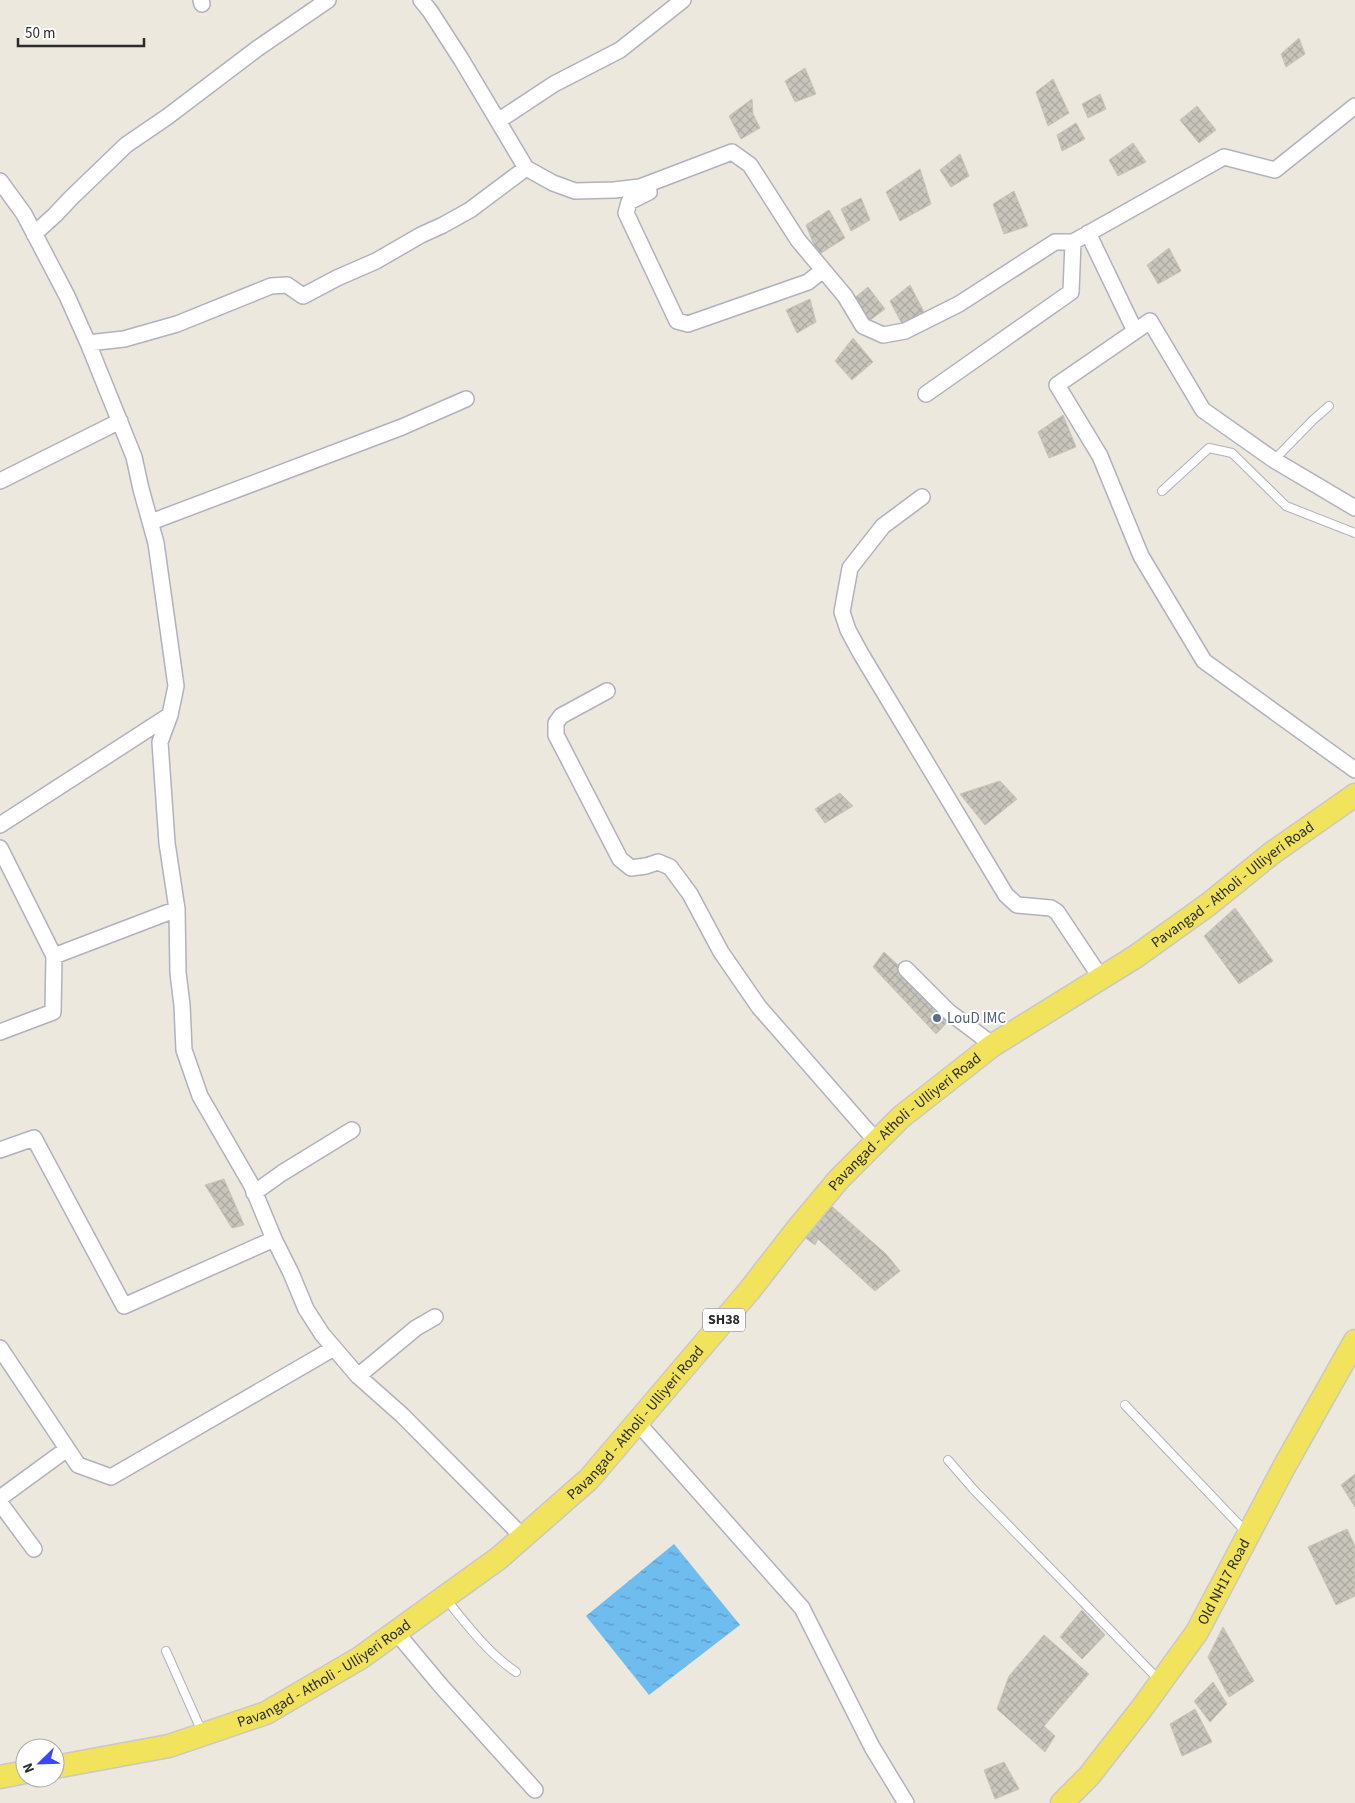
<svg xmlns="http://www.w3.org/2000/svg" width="1355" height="1803" font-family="'Source Sans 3',sans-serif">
<defs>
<pattern id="water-ripples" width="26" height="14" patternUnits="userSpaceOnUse" patternTransform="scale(1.25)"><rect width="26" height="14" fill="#6fbcef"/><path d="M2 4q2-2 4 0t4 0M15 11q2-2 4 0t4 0" fill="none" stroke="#5b99c2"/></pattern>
<pattern id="building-cross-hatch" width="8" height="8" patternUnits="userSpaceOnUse" patternTransform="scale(1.25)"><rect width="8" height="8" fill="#c8c5bc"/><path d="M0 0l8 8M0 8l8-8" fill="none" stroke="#aca9a2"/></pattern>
</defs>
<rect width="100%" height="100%" fill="#ede8dd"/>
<path fill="url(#water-ripples)" d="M674,1544L740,1625L649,1695L586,1616Z"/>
<path fill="url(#building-cross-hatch)" stroke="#c8c4b6" d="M1299,38L1305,54L1286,67L1281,54Z
M805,68L816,94L795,102L785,81Z
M1053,79L1069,113L1048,126L1036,92Z
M1100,94L1106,109L1088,118L1082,104Z
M752,99L753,114L760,128L741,139L729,116Z
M1197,106L1216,130L1199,143L1180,120Z
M1076,123L1085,139L1062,151L1057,135Z
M1133,143L1146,162L1118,176L1109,160Z
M960,154L969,176L951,187L940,170Z
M920,169L931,204L900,221L886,192Z
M1014,191L1028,226L1004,234L993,204Z
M861,198L870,220L851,231L841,209Z
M829,210L845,238L818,255L806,225Z
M1169,248L1181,271L1158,284L1147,265Z
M910,285L924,312L902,324L890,301Z
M868,287L885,309L869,321L852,300Z
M810,299L816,322L797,333L786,310Z
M853,338L873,362L852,380L835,361Z
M1063,415L1076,447L1049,458L1038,432Z
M1000,781L1017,799L985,825L960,794Z
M840,793L853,806L825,823L815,809Z
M1235,908L1273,961L1239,984L1204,936Z
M884,952L953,1016L936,1034L873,967Z
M224,1179L244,1225L232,1228L205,1185Z
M828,1203L886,1254L900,1271L875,1291L818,1239L815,1245L803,1236Z
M1355,1474V1507L1341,1485Z
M1347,1529L1355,1546V1596L1336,1605L1308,1547Z
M1082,1610L1105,1635L1082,1659L1060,1637Z
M1223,1627L1254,1681L1229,1697L1208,1657Z
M1044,1635L1089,1674L1044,1726L1055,1736L1045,1752L997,1709L1009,1676Z
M1213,1682L1227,1704L1210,1722L1194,1701Z
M1195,1709L1212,1742L1182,1756L1170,1724Z
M1004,1762L1019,1789L995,1799L984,1770Z"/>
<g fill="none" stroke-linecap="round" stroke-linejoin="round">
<g stroke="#b1b1bf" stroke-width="10">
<path id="lane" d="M1274,460L1313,420L1329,406
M1162,491L1209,448L1232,453L1286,506L1355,533
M1125,1405L1247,1533
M948,1460L974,1490L1159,1680
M446,1599C467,1625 488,1653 516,1672
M166,1651L202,1732"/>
</g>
<g stroke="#b1b1bf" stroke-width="18">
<path id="street" d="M201,0L202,4
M421,0L430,11L461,59L526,168
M498,121L554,84L620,50L683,0
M0,181L24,214L67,296L88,343L134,457L141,489L156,543L176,686L170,715L160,742L167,843L177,909L178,973L182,1005L184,1050L200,1096L252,1186L274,1239L291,1273L306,1309L322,1334L358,1376L402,1415L523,1537
M648,187L649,192L629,202L626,213L677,321L688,324L808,282L823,270
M1088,233L1135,331
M34,234L55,215L71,198L126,145L167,117L258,48L328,0
M88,343L124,339L177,324L271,286L287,285L303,296L337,278L376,261L421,235L443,225L470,210L526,168L553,183L575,191L614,190L640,187L732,152L750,165L798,240L845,296L863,326L883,335L905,331L959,304L1055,242H1073
M926,394L1071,292L1073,242L1224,157L1275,170L1355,106
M0,481L120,421
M922,497L883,526L850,568L842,612L848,630L861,654L1006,895L1017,905L1051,908L1057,912L1101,978
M1355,508L1274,460L1203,410L1150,321L1057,385L1100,456L1141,556L1204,661L1355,770
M151,522L402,427L466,399
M607,691L561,716L556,723V735L620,859L631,868L646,866L658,862L670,867L690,894L721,952L759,1007L877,1142
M0,825L170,715
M0,848L54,956L53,1012L0,1032
M54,956L177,909
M906,969L949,1012L993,1045
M0,1150L34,1138L124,1306L274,1239
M254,1193L282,1173L352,1130
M0,1348L78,1465L111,1477L334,1348
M358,1376L416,1328L435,1317
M637,1422L802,1608L872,1747L906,1803
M0,1498L67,1449
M0,1503L34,1549
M396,1632L442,1687L535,1790"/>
</g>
<g stroke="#c8c8c8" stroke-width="25">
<g id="primary">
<path id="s1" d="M55,1767L169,1746L266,1713L360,1658L499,1558L589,1479L749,1291L798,1228L839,1179L901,1117L993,1045L1135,957L1209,904L1272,853L1355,795"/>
<path d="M0,1777L25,1772"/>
<path id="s2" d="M1062,1803L1089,1776L1142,1708L1197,1632L1284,1467L1355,1341"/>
</g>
</g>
<use href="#lane" stroke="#fff" stroke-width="8"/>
<use href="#street" stroke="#fff" stroke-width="15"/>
<use href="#primary" stroke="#f2e35d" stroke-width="22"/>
</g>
<circle fill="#5c6f8a" stroke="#fff" stroke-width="2" cx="937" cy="1018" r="5"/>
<g text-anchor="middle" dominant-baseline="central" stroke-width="4" stroke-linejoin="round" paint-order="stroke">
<rect fill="#fff" stroke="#6b6b6b" stroke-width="1" x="703" y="1308.5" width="42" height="23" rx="4"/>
<g font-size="14" font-weight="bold" fill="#2b2b2b">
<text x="724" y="1320">SH38</text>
</g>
<g font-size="15" fill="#2b2b2b" stroke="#fff">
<text stroke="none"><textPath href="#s1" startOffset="1502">Pavangad - Atholi - Ulliyeri Road</textPath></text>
<text stroke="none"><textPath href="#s1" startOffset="1096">Pavangad - Atholi - Ulliyeri Road</textPath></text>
<text stroke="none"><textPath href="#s1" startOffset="691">Pavangad - Atholi - Ulliyeri Road</textPath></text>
<text stroke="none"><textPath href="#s2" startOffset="275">Old NH17 Road</textPath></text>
<text stroke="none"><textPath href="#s1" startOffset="288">Pavangad - Atholi - Ulliyeri Road</textPath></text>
</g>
<g font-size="15" fill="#4e5e75" stroke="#fff" text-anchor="start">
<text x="947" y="1018">LouD IMC</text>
</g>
</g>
<g transform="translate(40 1763) rotate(247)"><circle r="24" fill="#ffffff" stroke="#aaaaaa"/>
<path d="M0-4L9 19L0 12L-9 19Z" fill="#3c46fb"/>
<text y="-8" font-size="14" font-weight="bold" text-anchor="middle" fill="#2b2b2b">N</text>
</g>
<path d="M18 38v8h126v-8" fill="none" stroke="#2b2b2b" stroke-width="2.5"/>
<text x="25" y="38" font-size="15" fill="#2b2b2b" stroke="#ffffff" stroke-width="4" paint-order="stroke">50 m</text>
</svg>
